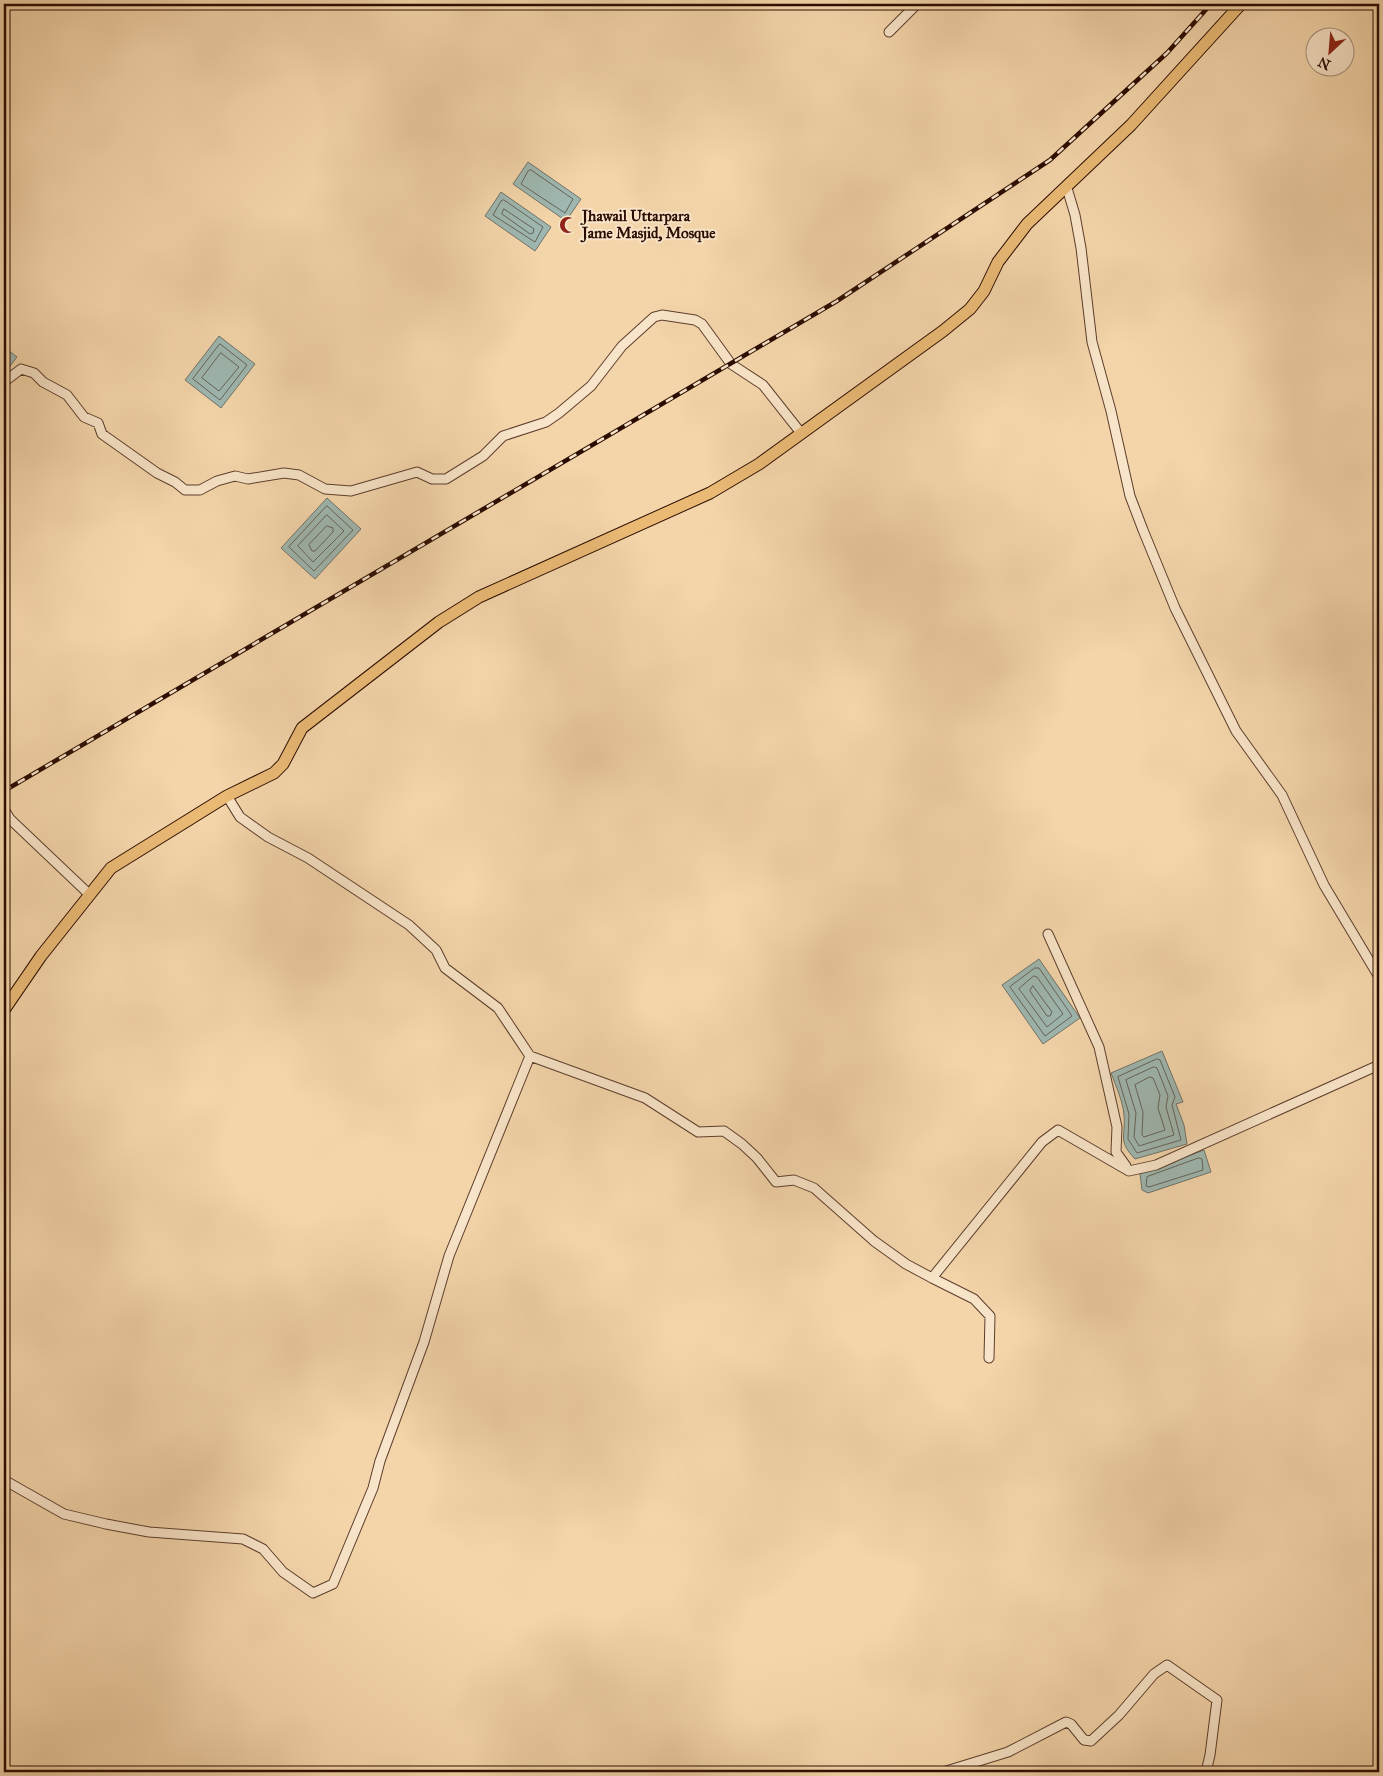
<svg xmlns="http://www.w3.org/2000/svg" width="1383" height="1776" font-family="'IM FELL Great Primer',serif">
<rect width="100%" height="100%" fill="#f4d5aa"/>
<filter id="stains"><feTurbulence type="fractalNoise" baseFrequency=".004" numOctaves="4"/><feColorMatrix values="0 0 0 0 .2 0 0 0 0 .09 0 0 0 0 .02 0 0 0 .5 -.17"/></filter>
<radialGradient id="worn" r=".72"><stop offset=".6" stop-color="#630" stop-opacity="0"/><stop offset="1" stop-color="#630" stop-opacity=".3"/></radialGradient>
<path fill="#9eb7b0" stroke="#70736a" d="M528,162L581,199L566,221L513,184Z
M501,192L551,227L535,251L485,216Z
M219,336L255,364L221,408L185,380Z
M4,347L17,357L4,374Z
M327,498L361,529L315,579L281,548Z
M1039,959L1080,1018L1043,1044L1002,985Z
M1162,1051L1183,1102L1176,1104L1184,1125L1187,1144L1135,1159C1117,1140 1126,1137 1124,1115C1123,1102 1116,1086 1111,1073Z
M1204,1150L1211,1172L1148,1193L1142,1190L1140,1174Z"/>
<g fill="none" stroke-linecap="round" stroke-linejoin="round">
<path stroke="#646259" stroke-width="1" d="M531,170L573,199L565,213L521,184L528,171Z
M504,200L543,227L535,242L493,215L501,201Z
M504,209L534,229L533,233L530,234L502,214Z
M220,344L247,365L220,400L193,379Z
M221,353L239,367L219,391L202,378Z
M327,506L353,530L314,571L289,547Z
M327,515L344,531L313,562L298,546Z
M327,526L333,528V532L315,551H312L309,545Z
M1035,968H1039L1072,1016L1045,1036L1010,987Z
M1034,976L1037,977L1063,1014L1047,1027L1019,989Z
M1033,986L1052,1012L1050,1016H1047L1030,991Z
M1157,1059L1160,1060L1175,1097L1172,1105L1181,1140L1137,1153L1128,1139L1129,1114L1118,1077Z
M1154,1067L1157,1068L1168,1096L1166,1107L1174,1135L1139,1146L1134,1137L1136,1113L1126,1080Z
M1150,1077L1153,1078L1160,1095L1158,1108L1165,1130L1144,1137L1142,1135L1143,1112L1135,1085Z
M1199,1158L1202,1159L1203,1170L1149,1187L1146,1186L1147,1177Z"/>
<g stroke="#5d3e2c" stroke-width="11">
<path id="minor" d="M889,32L917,4
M1067,188L1075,215L1081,248L1092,342L1111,411L1130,496L1143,530L1175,608L1236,731L1282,795L1324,885L1379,977
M4,382L21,369L34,373L43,382L67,395L84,417L98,423L102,434L157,473L175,482L185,490H200L217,481L235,476L248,479L284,473L299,475L325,489L351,491L417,472L432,479H446L483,456L503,436L546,422L559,413L591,386L622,346L654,317L662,315L695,320L702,324L731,364L763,385L801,433
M227,796L240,817L268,837L308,858L409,925L436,950L445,968L498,1008L530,1056L645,1098L698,1132L724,1131L742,1144L757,1158L776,1182L794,1180L814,1188L874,1241L906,1264L932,1278
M4,809L10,819L90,895
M1048,934L1099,1047L1117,1127L1116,1152L1126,1166
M989,1358L990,1316L974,1299L932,1278L1042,1142L1058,1130L1129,1171L1156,1165L1379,1065
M4,1480L64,1514L106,1524L149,1532L243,1539L263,1549L283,1572L313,1593L333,1584L373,1488L380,1461L424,1342L449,1256L530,1056
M943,1772L1008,1752L1066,1722L1071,1724L1084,1740L1091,1741L1119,1715L1154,1674L1167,1665L1217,1700L1210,1755L1206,1772"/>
</g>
<g stroke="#2b0c02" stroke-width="13">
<path id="major" d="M4,1010L41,956L111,868L227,796L274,773L283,764L302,728L439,622L479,597L710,493L759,464L943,331L970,309L984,291L998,262L1027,224L1131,125L1241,4"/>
</g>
<use href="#minor" stroke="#f8e4c8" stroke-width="9"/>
<use href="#major" stroke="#eaba75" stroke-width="11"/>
<g stroke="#2b0c02" stroke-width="4.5">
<path id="rail" d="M864,4H909
M4,791L837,301L1050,160L1167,53L1211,4"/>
</g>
<use href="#rail" stroke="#f8e4c8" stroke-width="2.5" stroke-dasharray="8" stroke-linecap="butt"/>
</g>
<defs>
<g id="mosque-bare" transform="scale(1.35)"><path d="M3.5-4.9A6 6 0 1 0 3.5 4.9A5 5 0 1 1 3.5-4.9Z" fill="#8f2418" stroke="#f8e4c8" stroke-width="2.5" paint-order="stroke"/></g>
</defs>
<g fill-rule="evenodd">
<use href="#mosque-bare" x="568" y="225"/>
</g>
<g text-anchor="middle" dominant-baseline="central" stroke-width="4" stroke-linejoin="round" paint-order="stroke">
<g font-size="15" font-weight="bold" fill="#2b0c02" stroke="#f8e4c8" text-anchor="start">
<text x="582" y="216">Jhawail Uttarpara<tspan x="582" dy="17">Jame Masjid, Mosque</tspan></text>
</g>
</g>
<rect width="1383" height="1776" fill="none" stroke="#f4d5aa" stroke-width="20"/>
<rect x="5" y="5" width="1373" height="1766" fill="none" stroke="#2b0c02" stroke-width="2.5"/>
<rect x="10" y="10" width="1363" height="1756" fill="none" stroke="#2b0c02"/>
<g transform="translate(1330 52) rotate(206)"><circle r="24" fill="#f8e4c8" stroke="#a68e79"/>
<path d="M0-4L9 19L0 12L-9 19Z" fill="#8f2418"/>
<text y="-8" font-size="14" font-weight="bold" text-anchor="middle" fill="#2b0c02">N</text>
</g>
<rect width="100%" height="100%" filter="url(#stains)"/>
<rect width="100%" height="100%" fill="url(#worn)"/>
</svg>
